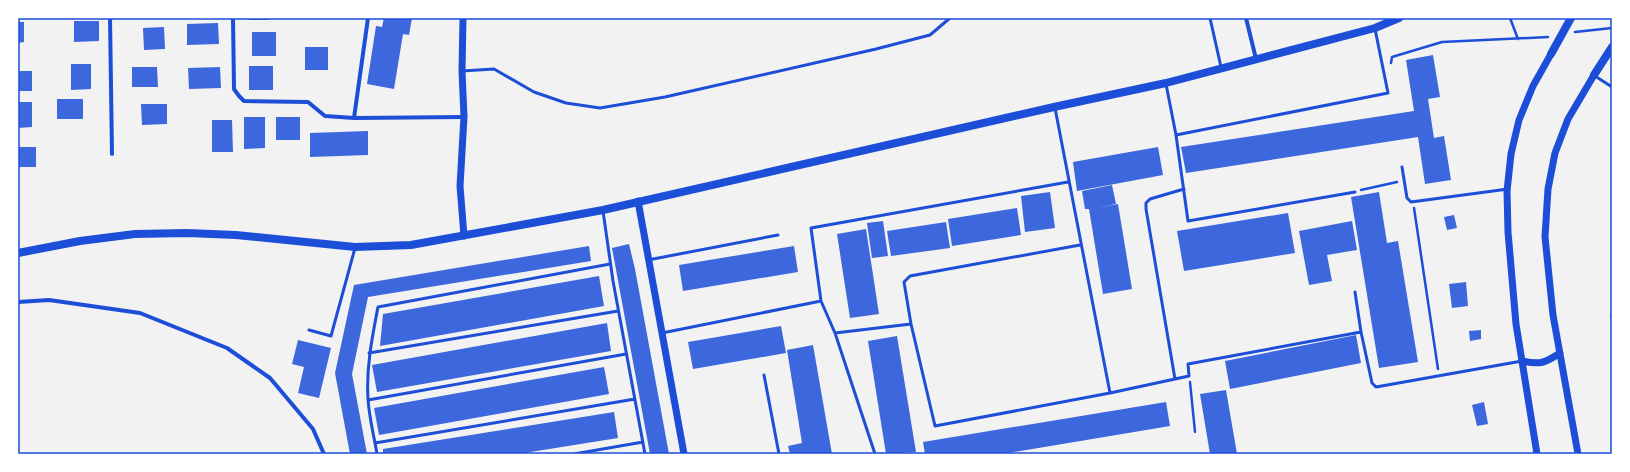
<svg xmlns="http://www.w3.org/2000/svg" width="1630" height="472" font-family="'Source Sans 3',sans-serif">
<rect width="100%" height="100%" fill="#f2f2f2"/>
<path fill="#3d67dc" d="M249,18H269V20H249Z
M384,18H412L409,35L403,34L394,89L367,84L376,26L382,27Z
M74,21H99V41L74,42Z
M18,22H24V42L18,43Z
M218,23L219,44L187,45V24Z
M164,27L165,49L144,50L143,28Z
M252,32H276V56H252Z
M305,47H328V70H305Z
M1433,55L1440,97L1428,99L1434,138L1444,136L1451,180L1425,184L1418,137L1186,173L1181,147L1414,111L1406,60Z
M71,64H91V89L71,90Z
M249,66H273V90H249Z
M132,67H157L158,87H132Z
M220,67L221,88L189,89L188,68Z
M18,71H32V91H18Z
M57,99H83V119H57Z
M18,102H32V127L18,128Z
M141,104H167V124L142,125Z
M244,117H265V148L244,149Z
M276,117H300V140H276Z
M212,120H232L233,152H212Z
M368,131V155L310,157V133Z
M18,147H36V167H18Z
M1158,147L1163,175L1077,191L1073,162Z
M1112,185L1116,204L1097,208L1118,204L1132,289L1103,294L1089,209H1085L1082,191Z
M1050,192L1055,228L1025,232L1021,196Z
M1379,192L1387,243L1398,241L1418,362L1379,368L1351,197Z
M1017,208L1021,235L952,246L948,219Z
M1288,213L1295,253L1184,271L1177,231Z
M1454,215L1457,228L1447,230L1444,217Z
M883,221L888,256L872,258L867,223Z
M1352,221L1357,250L1327,255L1332,281L1309,285L1299,231Z
M946,222L950,248L891,256L887,231Z
M866,229L879,314L850,318L837,234Z
M629,244L635,269L669,454H650L612,248Z
M589,246L591,261L368,297L352,374L367,454H350L335,373L354,285Z
M794,246L798,272L683,291L679,265Z
M599,276L604,306L380,346L383,314Z
M1466,282L1468,306L1452,308L1449,284Z
M1610,314H1612V324H1611Z
M607,323L611,351L377,392L372,365Z
M781,326L786,353L693,369L688,342Z
M1481,330V339L1470,341L1469,331Z
M1356,335L1361,363L1230,389L1225,361Z
M897,336L916,452L886,454L868,341Z
M298,340L331,348L319,398L298,393L304,367L292,364Z
M813,345L832,454H790L788,446L802,443L787,350Z
M604,367L609,394L379,435L374,408Z
M1226,390L1237,454H1210L1200,394Z
M1166,402L1170,426L1002,454H925L923,442Z
M1484,402L1488,424L1477,426L1472,405Z
M614,412L618,438L518,454H383V449Z"/>
<g fill="none" stroke-linecap="round" stroke-linejoin="round">
<path stroke="#1d4ed8" stroke-width="2.5" d="M1510,18L1518,39
M1575,32L1612,28
M1391,63L1392,57L1442,42L1548,37
M1361,190L1397,182
M1414,208L1438,369
M1190,382L1195,432"/>
<path stroke="#1d4ed8" stroke-width="3" d="M1210,18L1221,67
M462,71L494,69L534,92L566,103L600,108L665,97L876,49L930,35L950,18
M1595,76L1612,87
M1166,84L1176,135L1388,93L1375,29
M1055,108L1110,393L1189,376L1188,364L1361,332L1372,383L1376,387L1522,361
M1176,135L1188,221L1355,192
M1402,167L1407,198L1411,202L1508,189
M603,211L613,281L645,454
M648,260L778,235
M1355,292L1361,332
M911,324L935,426L1110,393
M309,330L331,336L355,248
M662,333L821,301
M835,333L911,324L904,282L910,276L1080,245
M369,353L618,311
M764,375L779,454
M1175,379L1146,209V203L1150,199L1184,189
M368,400L626,354
M375,443L635,399
M377,454C374,436 369,417 368,399C366,368 372,338 378,307L610,264
M574,454L643,442
M875,454L835,333L821,301L811,228L1068,182"/>
<path stroke="#1d4ed8" stroke-width="4" d="M110,18L112,154
M233,18L234,89L239,96L244,101L308,102L325,116L354,118L464,117
M1246,18L1256,59
M354,118L368,18
M18,302L49,300L140,313L227,348L270,378L313,429L324,454"/>
<path stroke="#1d4ed8" stroke-width="7" d="M463,18L462,71L464,117L460,186L464,236
M638,201L684,454
M1522,361C1540,365 1545,363 1560,353
M1537,454L1516,324L1508,232L1507,191L1511,154L1519,120L1533,86L1551,54
M1578,454L1553,315L1545,237L1548,189L1555,153L1568,119L1594,75"/>
<path stroke="#1d4ed8" stroke-width="8" d="M1551,54L1571,18
M1594,75L1612,47
M18,253L80,241L135,234L187,233L236,235L355,247L411,245L603,210L1054,107L1166,83L1375,28L1399,18"/>
</g>
<rect width="1630" height="472" fill="none" stroke="#ffffff" stroke-width="38"/>
<rect x="19" y="19" width="1592" height="434" fill="none" stroke="#1d4ed8" stroke-width="1.5"/>
</svg>
